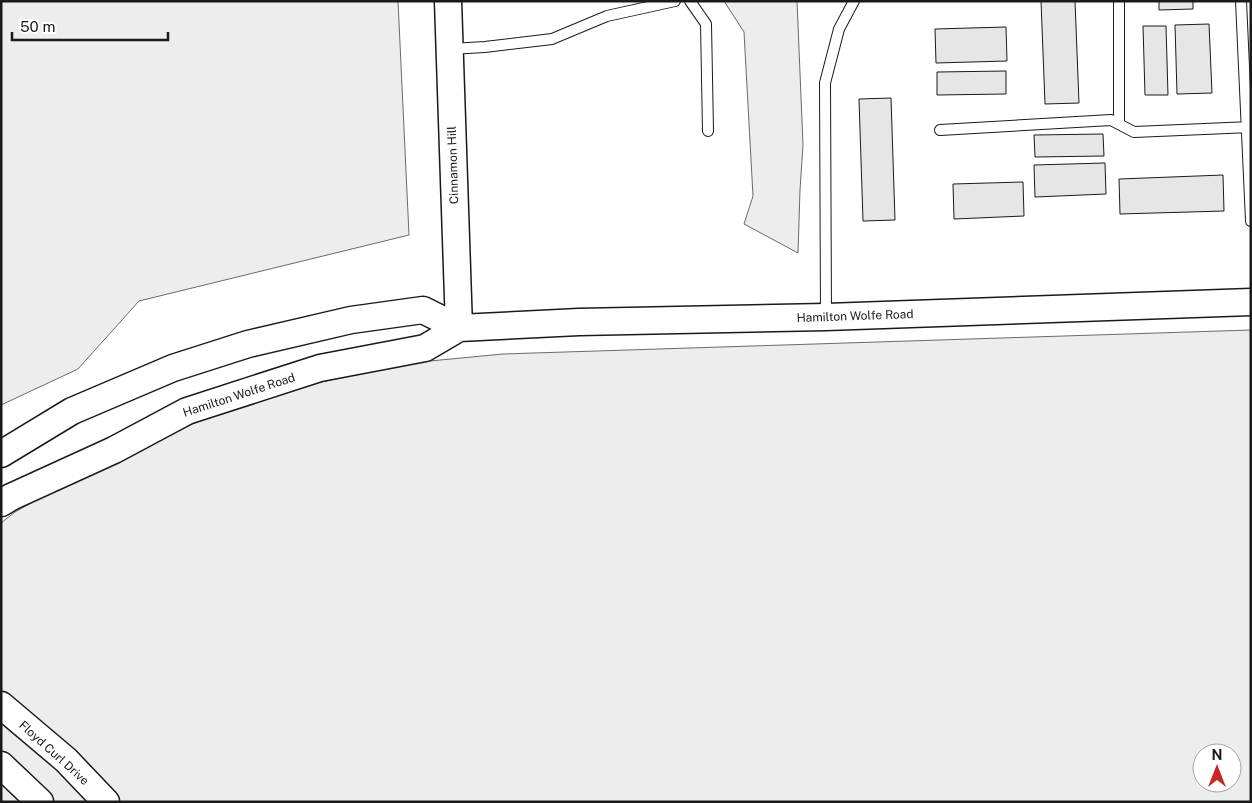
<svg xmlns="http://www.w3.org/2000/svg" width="1252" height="803" font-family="'Public Sans',sans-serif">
<rect width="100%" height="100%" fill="#fff"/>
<path fill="#ededed" stroke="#6a6a6a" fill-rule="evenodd" d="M1,1H398L409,235L139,301L78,369L1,405Z
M724,1H797L803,145L800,190L798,253L744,224L753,196L744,32Z
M1251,330V802H1V523L15,512L97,465L209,417L303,386L409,363L503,354ZM1202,753H1232V783H1202Z"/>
<path fill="#e6e6e6" stroke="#1a1a1a" d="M1041,1H1075L1079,103L1045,104Z
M1159,1H1193V9L1159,10Z
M1209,24L1212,93L1177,94L1175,25Z
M1143,26H1166L1168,95H1145Z
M1006,27L1007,61L936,63L935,29Z
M1006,71V94L937,95V72Z
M891,98L895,220L863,221L859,99Z
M1103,134L1104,156L1035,157L1034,135Z
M1105,163L1106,194L1035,197L1034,165Z
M1223,175L1224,211L1120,214L1119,179Z
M1023,182L1024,216L954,219L953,184Z"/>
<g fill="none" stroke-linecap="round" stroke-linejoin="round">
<g stroke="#1a1a1a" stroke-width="12">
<path id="lane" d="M690,1L706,24L708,131
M1119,1V124
M1241,1L1251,221
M450,49L485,47L552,39L607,16L675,1
M940,130L1111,120L1134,132L1251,127
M826,317L825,83L839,29L854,1"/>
</g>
<g stroke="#1a1a1a" stroke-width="29">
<path id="secondary" d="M448,1L459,328
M1,454L72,411L173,368L248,344L351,320L423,310L459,328
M1,503L11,497L114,450L187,411L320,368L425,348L459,328L579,322L826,317L1251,302
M1,705L66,760L106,802
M1,765L40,802"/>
</g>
<use href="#lane" stroke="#fff" stroke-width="10"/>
<use href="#secondary" stroke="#fff" stroke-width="26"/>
</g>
<g text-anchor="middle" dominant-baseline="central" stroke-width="4" stroke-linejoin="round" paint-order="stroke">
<g font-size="12" fill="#1a1a1a" stroke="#fff">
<text transform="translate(453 165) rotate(-92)">Cinnamon Hill</text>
<text transform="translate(855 316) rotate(-2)">Hamilton Wolfe Road</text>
<text transform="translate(239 395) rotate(-18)">Hamilton Wolfe Road</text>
<text transform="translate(54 753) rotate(42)">Floyd Curl Drive</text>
</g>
</g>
<rect width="1252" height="803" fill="none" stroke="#1a1a1a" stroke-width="5"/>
<g transform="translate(1217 768)"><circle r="24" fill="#ffffff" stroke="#a3a3a3"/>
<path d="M0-4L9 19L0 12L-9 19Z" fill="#c62828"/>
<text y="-8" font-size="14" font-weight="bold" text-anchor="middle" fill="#1a1a1a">N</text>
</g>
<path d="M12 32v8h156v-8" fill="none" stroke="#1a1a1a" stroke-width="2.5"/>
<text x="20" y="32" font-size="15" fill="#1a1a1a" stroke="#ffffff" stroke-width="4" paint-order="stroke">50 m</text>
</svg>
